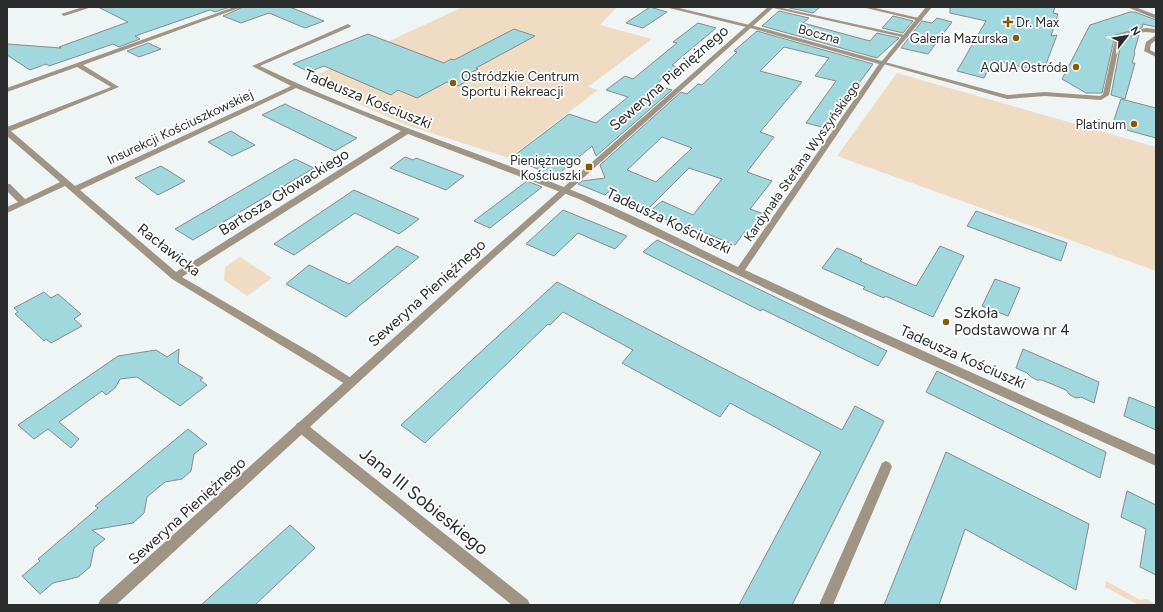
<svg xmlns="http://www.w3.org/2000/svg" width="1163" height="612" font-family="Figtree,sans-serif">
<rect width="100%" height="100%" fill="#eff4f5"/>
<path fill="#efdcc3" d="M463,7H617L600,25L652,39L588,87L598,90L509,158L406,125L305,80Z
M897,73L1156,147V271L837,156Z
M240,257L272,278L247,296L224,280L225,267Z
M1106,581L1140,600L1147,599L1156,605H1139L1105,587Z"/>
<path fill="#a1d8de" stroke="#868b8c" fill-rule="evenodd" d="M98,7H230L215,12L210,10L135,36L140,39L119,47L113,44L49,66L46,64L30,70L7,55V44L61,48L59,47L128,22Z
M243,7H290L324,21L305,28L269,13L241,23L223,16Z
M650,7L667,12L643,28L626,23Z
M785,7H820L813,13Z
M950,7H1055L1053,13L1058,14L1051,36L1057,35L1043,72L993,60L984,78L957,71L986,21L950,13Z
M779,11L809,18L803,23L870,41L877,33L899,38L877,58L762,26Z
M1130,12H1135L1156,20V27L1143,24L1142,28L1115,35L1102,93H1086L1062,79L1090,25Z
M893,16L913,21L903,33L882,28Z
M937,18L952,22L928,54L901,48L922,21L932,23Z
M698,23L716,28L672,65L676,67L655,85L672,90L596,156L592,146L551,180L535,174L540,170L511,158L569,114L596,123L628,97L606,90L625,76L633,79L677,43L673,42Z
M514,29L535,36L476,68L478,69L470,73L477,76L458,86L447,82L417,98L398,90L391,95L324,66L309,72L293,64L368,34L444,63L451,59L454,60Z
M757,31L873,64L826,128L806,123L836,81L815,76L829,58L784,47L760,71L802,82L760,132L774,137L747,172L772,181L750,209L767,215L754,233L746,230L735,245L685,225L682,227L649,212L662,201L693,215L722,179L689,168L649,208L608,192L605,195L578,184L582,181L605,178L600,165L681,92L687,94L698,84L702,85L737,52L734,51ZM662,137L692,148L656,182L627,170Z
M1139,35L1134,52L1135,53L1132,63H1135L1125,99L1111,95L1122,37Z
M148,43L161,49L139,57L127,51Z
M1121,99L1156,108V138L1112,126Z
M285,104L308,115L357,138L335,151L262,115Z
M231,131L239,136L255,145L232,156L208,142Z
M405,157L413,160L416,158L464,176L446,190L390,168Z
M295,159L314,168L193,240L175,229Z
M161,166L185,181L158,195L135,178Z
M527,181L542,187L490,228L474,221Z
M354,190L419,219L399,234L355,213L294,255L274,244Z
M563,210L590,221L627,236L615,249L578,233L554,256L526,244Z
M976,211L1067,243L1061,261L967,226Z
M657,240L773,296L887,351L878,366L762,309L761,311L643,252Z
M397,246L419,257L346,317L286,284L309,265L349,284Z
M940,246L964,256L933,317L885,296L884,298L863,289L865,287L822,268L837,248L862,259L860,261L916,286Z
M995,279L1020,288L1008,316L982,306Z
M557,282L842,430L855,406L884,421L792,605H739L821,452L730,403L720,417L622,363L633,350L563,312L550,325L548,324L425,443L401,425Z
M44,292L51,298L58,294L81,314L74,319L82,326L51,343L46,339L44,341L25,323L15,314L18,312L14,308Z
M179,349L178,363L203,378L200,380L207,385L180,406L137,377L120,379L115,388L106,395L102,391L59,422L79,439L71,448L48,429L34,439L18,425L118,356L156,350L167,357Z
M1023,349L1099,382L1094,403L1081,397L1076,398L1070,395L1066,390L1042,380H1037L1031,377L1027,373L1016,368Z
M937,371L1106,452L1100,478L926,392Z
M1129,397L1156,408V430L1124,416Z
M188,429L207,444L194,454L191,471L182,479L165,482L147,497L144,513L133,523L92,530L105,539L94,548L90,567L78,577L53,583L40,594L22,576L40,561L38,559L98,508L95,506Z
M946,452L1089,524L1076,590L965,529L939,605H884Z
M1127,491L1156,505V575L1140,567L1146,529L1121,517Z
M290,525L315,548L255,605H201Z"/>
<g fill="none" stroke-linecap="round" stroke-linejoin="round">
<path fill="#a09485" fill-rule="evenodd" d="M769,7H778L909,36L906,38Z
M862,7H871L923,19L920,21Z
M1146,28L1156,29V33L1146,32L1121,36L1109,95L1101,100L1045,96L1007,99L880,63L885,62L1007,95L1045,92L1100,96L1103,94L1116,35Z
M1156,35V40L1151,44L1150,50L1156,53V57L1144,51L1146,42Z"/>
<path fill="#a09485" fill-rule="evenodd" d="M83,7H92L64,16L61,14Z
M234,7H242L83,65L119,87L11,131L75,186L291,86L252,66L348,24L351,26L350,27L260,66C365,117 476,151 584,195C636,216 687,243 738,267L879,64L754,29L665,7H675L758,27L882,61L926,7H932L885,64L745,270L825,307L1156,455V466L817,313L579,199L408,134L182,277L317,356L354,380L356,383L354,386L350,387L172,279L65,186L7,213V207L18,202L7,191V184H10L25,199L60,182L7,136V127L111,87L77,67L7,92V88ZM296,88L401,131L176,272L80,190Z
M301,422L305,423L528,600L530,605H512L297,431L295,427L297,423Z
M886,461L890,463L892,467L833,605H819L882,463Z"/>
<path fill="#a09485" fill-rule="evenodd" d="M768,7H774L496,256L116,605H98L100,600L490,252Z
M1127,7H1135L1156,15V19Z"/>
</g>
<g fill="#8a5a00" stroke="#fff" stroke-width="1.5">
<path d="M1006 16h4v4h4v4h-4v4h-4v-4h-4v-4h4z"/>
<circle cx="1016" cy="38" r="4"/>
<circle cx="1076" cy="67" r="4"/>
<circle cx="453" cy="83" r="4"/>
<circle cx="1134" cy="124" r="4"/>
<rect x="585" y="163" width="8" height="8" rx="2"/>
<circle cx="946" cy="322" r="4"/>
</g>
<g text-anchor="middle" dominant-baseline="central" stroke-width="3.5" stroke-linejoin="round" paint-order="stroke">
<g font-size="13" fill="#2b2d2d" stroke="#fff" text-anchor="end">
<text x="1016" y="22" text-anchor="start">Dr. Max</text>
<text x="1008" y="38">Galeria Mazurska</text>
<text x="1068" y="67">AQUA Ostróda</text>
<text x="461" y="76" text-anchor="start">Ostródzkie Centrum<tspan x="461" dy="15">Sportu i Rekreacji</tspan></text>
<text x="1126" y="124">Platinum</text>
<text x="581" y="160">Pieniężnego<tspan x="581" dy="15">Kościuszki</tspan></text>
</g>
<g font-size="13" fill="#2b2d2d" stroke="#fff">
<text transform="translate(819 34) rotate(15)">Boczna</text>
<text transform="translate(180 127) rotate(-25)">Insurekcji Kościuszkowskiej</text>
<text transform="translate(802 161) rotate(-55)">Kardynała Stefana Wyszyńskiego</text>
</g>
<g font-size="15" fill="#2b2d2d" stroke="#fff">
<text transform="translate(669 78) rotate(-41)">Seweryna Pieniężnego</text>
<text transform="translate(368 99) rotate(22)">Tadeusza Kościuszki</text>
<text transform="translate(284 192) rotate(-32)">Bartosza Głowackiego</text>
<text transform="translate(669 221) rotate(25)">Tadeusza Kościuszki</text>
<text transform="translate(169 250) rotate(38)">Racławicka</text>
<text transform="translate(427 293) rotate(-42)">Seweryna Pieniężnego</text>
<text transform="translate(963 357) rotate(24)">Tadeusza Kościuszki</text>
<text transform="translate(187 511) rotate(-42)">Seweryna Pieniężnego</text>
</g>
<g font-size="15" fill="#2b2d2d" stroke="#fff" text-anchor="start">
<text x="954" y="313">Szkoła<tspan x="954" dy="17">Podstawowa nr 4</tspan></text>
</g>
<g font-size="18" fill="#2b2d2d" stroke="#fff">
<text transform="translate(424 501) rotate(39)">Jana III Sobieskiego</text>
</g>
</g>
<rect width="1163" height="612" fill="none" stroke="#2b2d2d" stroke-width="16"/>
<g transform="translate(1127 36) rotate(59)" stroke="#ffffff" stroke-width="3" paint-order="stroke">
<path d="M0-3L7 15L0 10L-7 15Z" fill="#2b2d2d"/>
<text y="-6" font-size="11" font-weight="bold" text-anchor="middle" fill="#2b2d2d">N</text>
</g>
</svg>
